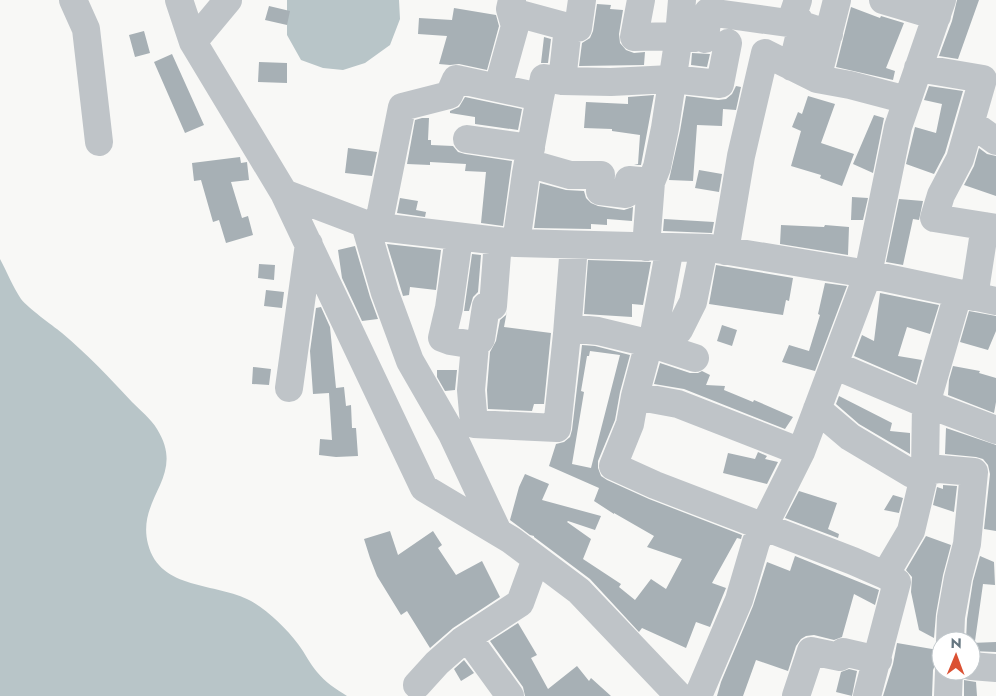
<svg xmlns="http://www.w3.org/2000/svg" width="996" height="696" font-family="Jost,sans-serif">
<rect width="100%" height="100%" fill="#f8f8f6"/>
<path fill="#b8c5c8" d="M287,0H399L400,19L390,45L365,63L343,70L323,68L301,60L287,35Z
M0,259C7,272 13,287 21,299C29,309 51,324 62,333C87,354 109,377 132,402C140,410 151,419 157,429C187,477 136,497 148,544C160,591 216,582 251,601C268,611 286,628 298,644C305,653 310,664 317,672C325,682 336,689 347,696H0Z"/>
<path fill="#a7b0b5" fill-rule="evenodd" d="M957,0H979L958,59L939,56L952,21Z
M597,4L611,5L610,9L623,10L619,34L620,43L626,50L634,53L645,52L644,65L579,66L582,43L590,38L593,31Z
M269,6L290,11L287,25L265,20Z
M851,7L880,18L881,16L904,23L886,68L895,71L893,80L836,67Z
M454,8L496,15L499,26L487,70L459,64L450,65L439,64L447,36L418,34L419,18L452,20Z
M144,31L150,53L135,57L129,35Z
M544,37L551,39L548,63H541Z
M692,53L710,54L707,67L691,65Z
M172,54L204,125L185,133L154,62Z
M259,62L287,63V83L258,82Z
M736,86L741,87L736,110L723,109L722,126L697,125L693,181L669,180L680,131L686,96L718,100L726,99L732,94Z
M929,86L963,91L945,153L934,174L906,164L915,127L936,133L942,104L924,100Z
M654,95L641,165H634L638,164L640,135L612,131V129L584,128L586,102L628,104V97Z
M808,96L835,104L821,143L854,154L842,186L820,178L821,175L791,166L801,131L792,127L798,112L802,114Z
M465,97L522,109L518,130L475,124V117L450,113V111L459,107Z
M874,115L884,118L873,173L853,164Z
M422,118H429L428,140H431V145L453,146L458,152L465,154L512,161L503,226L481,223L486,172L465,171L466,164L430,162V165L407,164L415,120Z
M348,148L377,152L372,176L345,173Z
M979,148L987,154L996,156V196L964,185L974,166Z
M240,157L241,163L247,162L249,180L231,182L242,218L248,216L253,235L226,243L219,220L213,222L201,180L194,181L192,163Z
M699,170L722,174L719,192L695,188Z
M540,183L566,190L584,191L586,198L591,203L598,206L624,210L633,207L632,221L607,219V225L591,224V229L534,228Z
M852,197L868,198L863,220H851Z
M400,198L418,201L416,210L426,212L425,217L397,213Z
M899,199L923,201L919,220L913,219L903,265L886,262Z
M664,219L714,222L712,233L663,231Z
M781,225L824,227L825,225L849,227L848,255L780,244Z
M387,244L441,250L436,290L410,287L409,295L403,296Z
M355,246L370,297L378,319L362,321L342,278L338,250Z
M472,254L481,255L478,292L473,297L469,311H464Z
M588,260L651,262L643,305L632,304V317L584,314Z
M259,264L275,265L274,280L258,278Z
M716,265L793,278L789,301L786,300L783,315L709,304Z
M825,283L847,286L815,371L782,362L789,345L809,351L820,315L818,314Z
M266,290L284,292L282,308L264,306Z
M880,293L939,305L930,334L907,327L898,356L922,360L916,383L854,356L862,335L874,341Z
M321,307L330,327L336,388L344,387L346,406L351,405L352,428H356L358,456L336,457L319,455L320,439L332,440L329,393L313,394L310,351L316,308Z
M507,311L504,327L551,333L544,404H534L532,411L488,409L487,390L490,352L496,341L500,320L506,315Z
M969,311L996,316V331L988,350L960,342Z
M722,325L737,330L732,346L717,341Z
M582,345L595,346L630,355L620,392L615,420L598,461V468L601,476L607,480L649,499L742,535L741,539L737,538L712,583L726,588L710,627L696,622L686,648L642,628L639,632L590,579L534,537V536L530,535L510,520L519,487L525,474L549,484L542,500L601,516L595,530L568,521L567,522L591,539L583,559L621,584L619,587L635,600L651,579L666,589L682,559L647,547L654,536L614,513V514L594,501L599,488L549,466L556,444L564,442L570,437L572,430ZM590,351L620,355L591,468L572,464L584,392L581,391L587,356H589Z
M660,363L690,373H698L702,371L710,375L706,385L725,386L724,390L753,402L754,400L793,417L785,429L684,389L654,384Z
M953,366L980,371L979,373L996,378V402L994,413L948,395L949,380Z
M253,367L271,369L269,385L252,384Z
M437,370H457L455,390L445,391L437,377Z
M839,396L892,423L890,431L910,433V454L859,424L836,404Z
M946,428L996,445V531L984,529L990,474L988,465L983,459L976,457L945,454Z
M758,452L767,456L765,459L778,462L767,484L723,473L728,453L755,459Z
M943,485L957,486L954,512L933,505L937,487L943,489Z
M799,491L837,503L828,529L839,534L838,538L785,518Z
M893,495L903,498L899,513L884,510Z
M390,531L398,555L433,531L442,545L438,548L456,575L482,561L500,597L453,628L430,648L407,611L401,615L377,576L370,558L364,539Z
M926,536L951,545L943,575L936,614L934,638L919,630L911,592L912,577L906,570Z
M795,556L879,590L875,605L854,594L842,637L834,640L814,635L806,636L801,639L796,646L788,671L756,660L743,696H717L721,682L753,606L767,562L790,571Z
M980,556L994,562L995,585L983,584L975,641H966L967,619L973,581Z
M518,623L537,655L531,658L548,689L577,666L589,681L591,678L611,696H525L523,687L490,641Z
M996,642V652L971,651V643Z
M897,643L938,650L941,654V658L936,663L933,670L932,696H883L893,664Z
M464,660L474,673L461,681L454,669Z
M849,669L857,671L852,696L836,692L841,672Z
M964,680L976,682L977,696H964Z"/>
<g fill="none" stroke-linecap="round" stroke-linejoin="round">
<path stroke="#bfc4c8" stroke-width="28" d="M73,0L86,29L99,142
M179,0L193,42L284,193L424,488L511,540L579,591L679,696
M641,0L634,37L679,36L665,128L657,167L651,182L646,247
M682,0L679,36L696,38
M883,0L937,16
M510,9L520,14L568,27
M705,39L708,12L802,25L829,34
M193,42L228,0
M792,67L802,25L794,12L798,0
M918,68L983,79L960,159L941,195L934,218L996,228
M817,79L837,0
M562,81L568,27L578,28L582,0
M498,87L515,26L510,9L512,0
M971,123L996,141
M467,139L531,148
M528,163L570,175H601L600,191L626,194L629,180L651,182
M284,193L371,226L516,243L710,248L868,274L996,301
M365,224L385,293L410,361L452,434L498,532
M378,227L402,107L449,95L456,79L540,97L544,78L562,81L611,82L671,79L720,84L728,43
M459,237L449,308L442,338L450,341L475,345L471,390L474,424L557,428L567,334L574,245
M516,243L526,173L540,97
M725,251L741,156L765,53L817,79L850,85L907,100
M974,297L985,226
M568,328L598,331L652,344L670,247
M649,343L635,396L678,404L801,452
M652,344L679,330L693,302L704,248
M652,344L695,358
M475,345L481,339L486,306H493L498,241
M834,365L926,404L958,294
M289,388L309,244
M635,396L630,424L613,466L655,485L853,561L885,575L911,531L925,472L926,404
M922,402L996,430
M817,409L850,437L912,474L939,469L974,472L967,544L958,578L951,617L950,641
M468,638L510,696
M971,666L996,668
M417,685L437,663L462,641L520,603L536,559
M698,696L739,600L756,542L801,452L868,274L898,127L942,0
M796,696L811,651L840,657L843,652L878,660
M867,696L897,582L885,575
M948,696L949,671"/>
</g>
<g transform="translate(956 656) rotate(1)"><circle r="24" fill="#ffffff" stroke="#c1c8cc"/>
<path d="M0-4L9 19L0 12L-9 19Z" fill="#db5133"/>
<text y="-8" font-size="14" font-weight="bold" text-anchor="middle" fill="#657680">N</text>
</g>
</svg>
